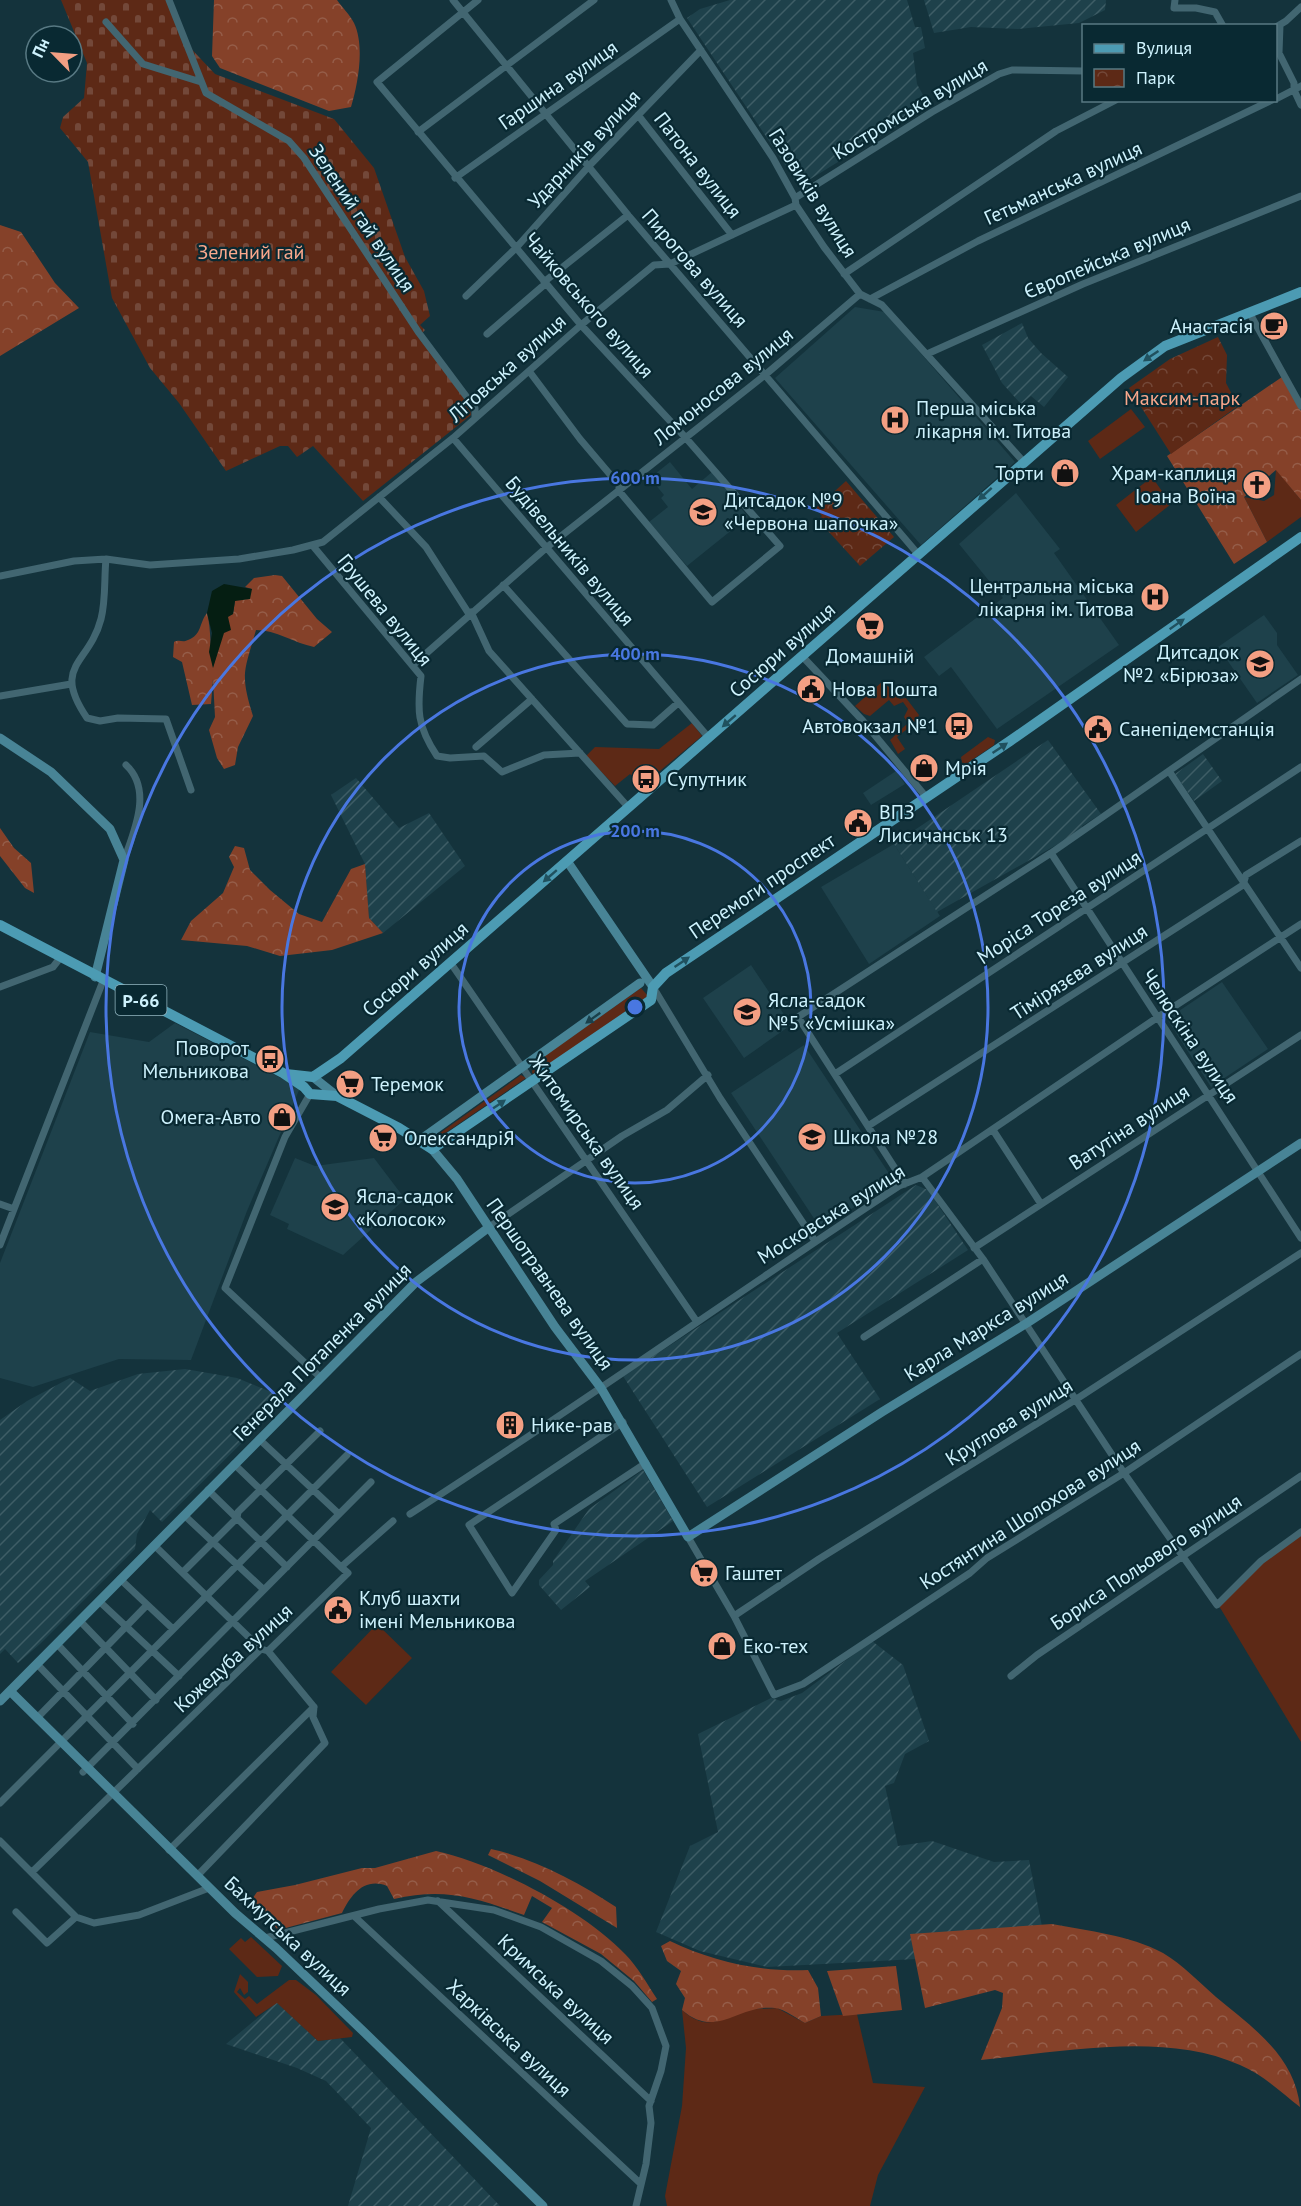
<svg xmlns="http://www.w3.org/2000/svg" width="1301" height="2206" font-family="'PT Sans',sans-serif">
<defs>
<pattern id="industrial-furrows" width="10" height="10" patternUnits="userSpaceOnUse" patternTransform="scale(1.5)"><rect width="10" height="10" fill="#1e414b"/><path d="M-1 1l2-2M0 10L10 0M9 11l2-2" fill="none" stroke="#3e5d66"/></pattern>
<pattern id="forest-crowns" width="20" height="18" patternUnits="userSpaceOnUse" patternTransform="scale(1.5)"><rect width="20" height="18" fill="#854129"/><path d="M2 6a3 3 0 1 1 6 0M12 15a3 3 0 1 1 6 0" fill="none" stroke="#955d49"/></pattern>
<pattern id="cemetery-stones" width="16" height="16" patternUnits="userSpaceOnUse" patternTransform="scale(1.5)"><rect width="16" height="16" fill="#5d2916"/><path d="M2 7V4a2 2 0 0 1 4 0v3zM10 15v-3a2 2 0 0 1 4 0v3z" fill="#734839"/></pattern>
<pattern id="park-crowns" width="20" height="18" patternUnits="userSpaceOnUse" patternTransform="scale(1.5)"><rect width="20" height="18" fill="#5d2916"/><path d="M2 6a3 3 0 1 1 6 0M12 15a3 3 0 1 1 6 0" fill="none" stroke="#734839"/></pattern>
</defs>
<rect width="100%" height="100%" fill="#14333c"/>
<path fill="#1e414b" d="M855,307L885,312L1015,462L921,545L775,378Z
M670,462L692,489L712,472L748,517L687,566L649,522L668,507L661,498L664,495L650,478Z
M1016,493L1060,549L1054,553L1119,645L997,729L951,667L939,676L924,657L1003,598L959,544Z
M1264,615L1277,633V645L1298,675L1257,703L1218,647Z
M896,771L905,784L871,805L863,793Z
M894,844L940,916L869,964L821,887Z
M751,965L791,1025L744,1058L703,998Z
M1222,982L1268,1049L1211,1087L1167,1019Z
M175,1023L300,1088L247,1211L191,1360L119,1359L33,1387L0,1378V1263L90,1032L149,1042Z
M804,1045L894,1181L821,1229L731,1093Z
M295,1158L315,1166L374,1158L405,1199L343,1255L287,1229L289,1224L270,1215Z"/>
<path fill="url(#industrial-furrows)" d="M730,0H907L915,27H921L925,48L913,53L917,84L929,106L799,186L687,18L700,9Z
M924,0H1106L1105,10L1079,23L1018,29L971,27L934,33Z
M1022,323L1028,338L1041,353L1068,377L1044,407L1031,396L1021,404L1002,383L982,345Z
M1048,740L1101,814L1082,826L1083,830L937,912L894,844Z
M1203,754L1222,781L1194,801L1175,774Z
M356,778L399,828L429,813L465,866L383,933L369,918L365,864L331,795Z
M916,1185L928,1190L968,1250L837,1333L880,1399L707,1507L623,1376Z
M185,1369L237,1378L281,1396L283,1402L162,1522L150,1510L137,1534L135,1549L40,1644L18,1663L5,1649L0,1654V1420L27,1401L70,1378L90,1391L138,1374Z
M643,1470L673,1521L585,1581L590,1587L561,1610L539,1585V1580L553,1565V1561L589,1509Z
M872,1641L903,1665L929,1741L905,1754L894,1783L885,1786L898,1846L932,1841L994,1862L1029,1860L1047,1952L767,1967L700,1951L656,1932L690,1846L718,1832L698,1734L771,1698L781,1701L802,1693Z
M277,2002L318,2041L340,2038L500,2206H348L371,2128L326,2081L297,2068L226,2044Z"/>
<path fill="#5d2916" d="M1131,409L1145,427L1100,459L1088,441Z
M1276,469L1301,500V517L1267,542L1244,497L1264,501L1274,495Z
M1152,477L1171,504L1136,532L1116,505Z
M883,681L900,699L906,698L919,715L916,722L897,737L905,749L898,754L890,740L908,723L904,717L908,709L903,702L894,706L889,700L870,716L864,714L855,706Z
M692,723L702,736L655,775L651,771L639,782L630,774L615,786L586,756L595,747L659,749Z
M988,737L995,740L994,745L966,764L962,763L961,757Z
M641,988L648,996L535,1074L532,1073L533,1064Z
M521,1075L526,1078L432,1142L433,1138Z
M1301,1535V1742L1219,1606L1263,1563Z
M377,1624L412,1658L366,1705L331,1672Z
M251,1937L282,1966L278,1976L257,1977L229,1949L241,1938L245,1942Z
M240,1974L248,1982V1992L244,1995L240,1988L237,1992L245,1999L249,1996L257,2004L289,1980H296L316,1995L353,2033L352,2037L318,2041L277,2003L256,2017L234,1992Z
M777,2008L805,2023L821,2016L857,2014L873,2083L925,2087L878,2175L870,2206H667L665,2196L682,2106L686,2048L682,2010C706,2031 717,2021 743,2011C753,2008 766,2009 777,2008Z"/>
<path fill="url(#forest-crowns)" d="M214,0H337C342,7 350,15 354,23C365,46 358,84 351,107L329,111L220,68L212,56Z
M0,225L21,232L55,283L79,308L0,356Z
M1282,377L1301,411V500L1276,470L1244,497L1267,542L1234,564L1167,456Z
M275,575L282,576L317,619L332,632L314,647C294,643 276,630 256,630C244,672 240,674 253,716L238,747L235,765L224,769L217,758L209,730L215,717L213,679L211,704L192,705L182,662L173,657L174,642C180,639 182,643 188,640C202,635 199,623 207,613C212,632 209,649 213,667L228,616L233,614L235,601L252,589L245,587L254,578Z
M0,828L14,848L31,863L34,893L25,888L0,856Z
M235,846L244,848L250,870L270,890L299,914L322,922L351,869L365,864L369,918L383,933L332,950L280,956L247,946L181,940L191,921L223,893L234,867L229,857Z
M491,1849C536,1859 578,1882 616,1907L617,1928L540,1881L488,1855Z
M436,1851C495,1864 583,1910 625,1954C638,1967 647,1984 657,1999L652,2002L634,1981L601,1954L542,1922L552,1908L532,1896L524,1915C476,1898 445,1887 394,1899L387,1886C364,1877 351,1895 342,1913L278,1930L252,1899L257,1892L295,1885L362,1868H375Z
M1052,1924C1089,1931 1129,1935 1163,1953C1183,1965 1199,1982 1216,1997C1252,2027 1295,2056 1300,2107C1281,2092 1262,2074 1240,2065C1164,2031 1061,2052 981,2060L1002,2008L1003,1993L995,1990L925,2008L910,1934Z
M670,1941C714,1962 760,1972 808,1970L818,1988L821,2016L805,2023C797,2019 785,2009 775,2008C737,2004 717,2040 682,2010L685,1998L676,1984L681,1971L667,1961L661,1946Z
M896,1966L902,2010L843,2016L827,1971Z"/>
<path fill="url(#cemetery-stones)" d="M61,0H167L182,39L215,74L334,119L374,168L405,257L424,291L430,316L420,325L425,330L418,337L469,403L471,415L363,501L313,446L297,457L288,446H280L226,471L179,403L150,368L112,298L88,162L60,128L63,117L84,98L87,63Z"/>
<path fill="url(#park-crowns)" d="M1218,337L1227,355L1226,383L1238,406L1171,454L1129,388L1170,359Z
M846,481L894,537L860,566L818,520L822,516L816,508Z"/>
<path fill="#051e12" d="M224,584L252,589L250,599L235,601L233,614L228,617L231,630L224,633L213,668L209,652L212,633L207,613L212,591Z"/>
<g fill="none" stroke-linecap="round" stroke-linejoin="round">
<path stroke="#426671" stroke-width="7" d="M169,0L206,93L289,141L304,158L419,333L475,408V417
M453,0L628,215L918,554
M478,0L377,82L581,325L685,437L780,546L712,602L619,491V485L580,439L529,371
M671,0L680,19L773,158L795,198L796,205L824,247L860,294L882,305L1023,461
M1175,0L1174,8H1196L1215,12L1223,26
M106,22L143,64L201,82
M1280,25L1279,53L1294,83V90L1301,105
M1276,27L1286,21L1301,7
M1276,99L1301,86
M638,115L732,235
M418,132L594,0
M455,178L680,19
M795,198L932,112L999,74L1012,70L1084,71
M844,274L1056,131L1116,100
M466,296L516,248L589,166L701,50
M870,299L978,241L1272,100
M1249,312L1301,406
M487,334L544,285V282L628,215
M927,354L1083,284L1301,196
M453,438L709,738
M379,497L426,547L469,614
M313,546L421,676C417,710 417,726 437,756L450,758L484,756L502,772L544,755L580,753
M106,559C104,578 106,600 101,619C89,665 51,665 87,718L100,721L118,718L166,719L191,790
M0,576L74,561L106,559L150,565L239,559L293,550L323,542L453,438L581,325L654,265L670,264L796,205
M503,585L627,724L653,725L678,703
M471,612L489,651L629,808
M802,656L863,721L927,798
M413,665L546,548L765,375L860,294
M0,696L71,684
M476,747L532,699
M1169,771L1301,968
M1051,853L1301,1238
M124,860C134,831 153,790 126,765
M450,962L697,1322
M0,987L53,967L60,958
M653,987L720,1098L815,1241
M835,1074L1301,767
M310,1094L285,1137L225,1288L320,1377
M868,1126L1243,885L1246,875L1301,841
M993,1130L1041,1204
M922,1177L983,1259L1124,1473L1217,1605L1261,1561L1301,1532
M905,1184L798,1017L1051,853L1301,679
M0,1204L14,1209
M488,1228L622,1136L667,1110L708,1075
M0,1245L103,981
M974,1248L1301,1035
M864,1337L983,1259
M623,1422L469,1525L512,1593L556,1530L554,1524L646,1463
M259,1439L339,1514
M234,1464L341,1567
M208,1490L287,1567
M410,1514C576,1408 735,1294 899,1186L922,1177L1158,1017L1301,924
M184,1515L263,1589
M688,1537L734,1616L774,1695L803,1684L970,1573L987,1558L1124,1473L1301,1354
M154,1545L261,1649
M183,1572L237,1518L238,1512L320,1431
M120,1579L173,1629
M99,1601L179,1676
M734,1616L819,1559L1075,1400L1301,1253
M80,1621L156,1700
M57,1644L133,1724
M268,1651L314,1707
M37,1664L138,1769
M1011,1676L1037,1655L1301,1476
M37,1718L147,1605
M83,1772L371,1482
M0,1803L347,1455
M0,1841L76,1917L94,1923L139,1915L209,1888
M169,1850L314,1707
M32,1872L261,1649L268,1651L348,1573L341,1567L393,1521
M197,1876L325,1743L313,1717L314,1707
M438,1901L651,2101
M16,1912L47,1943L76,1917
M354,1916L641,2184
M265,1938L379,1909L428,1900L494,1910L541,1927L601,1961L632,1986L652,2008L666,2046L661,2071L649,2106L651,2123L646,2164L636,2206"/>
<path stroke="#488496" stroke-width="9" d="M0,738L51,772L110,829L124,860L95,977
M567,861L653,987
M313,1077L337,1096
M420,1140L640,983
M432,1149L457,1179L555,1327L601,1388L688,1537L882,1412L1027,1323L1301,1143
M10,1691L235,1913L276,1948L364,2032L543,2206
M0,1701L416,1282L488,1228"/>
<path stroke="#4c9bb3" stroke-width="10" d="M0,925L283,1073L304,1087L310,1094L337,1096L399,1128L432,1149L651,1000L653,987L666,973L1010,741L1301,537
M286,1074L313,1077L341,1058L1121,378L1165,346L1301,292"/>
</g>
<defs><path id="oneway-solid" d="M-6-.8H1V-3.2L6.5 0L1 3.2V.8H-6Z" transform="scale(1.5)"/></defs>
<g fill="#20515f">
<use href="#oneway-solid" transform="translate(1151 356) rotate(146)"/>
<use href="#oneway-solid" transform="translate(985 494) rotate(138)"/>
<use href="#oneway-solid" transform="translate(1177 624) rotate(-35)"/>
<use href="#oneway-solid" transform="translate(729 721) rotate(139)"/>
<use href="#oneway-solid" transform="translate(1000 748) rotate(-34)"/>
<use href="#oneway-solid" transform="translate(550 876) rotate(139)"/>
<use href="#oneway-solid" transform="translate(682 962) rotate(-34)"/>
<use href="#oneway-solid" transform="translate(498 1105) rotate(-34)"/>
</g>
<use fill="#19404b" href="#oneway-solid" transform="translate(593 1018) rotate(144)"/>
<g fill="none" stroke="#4977e1" stroke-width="3">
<circle cx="635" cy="1007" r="176"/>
<circle cx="635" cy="1007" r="353"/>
<circle cx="635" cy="1007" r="529"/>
</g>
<defs>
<g id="cafe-disc" transform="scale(1.5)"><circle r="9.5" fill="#f39f83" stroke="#092932"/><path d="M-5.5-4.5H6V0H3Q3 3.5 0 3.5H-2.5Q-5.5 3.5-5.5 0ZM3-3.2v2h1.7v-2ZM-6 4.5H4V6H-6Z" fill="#111"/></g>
<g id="hospital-disc" transform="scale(1.5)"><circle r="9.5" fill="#f39f83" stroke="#092932"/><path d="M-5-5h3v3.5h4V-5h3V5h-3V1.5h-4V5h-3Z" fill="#111"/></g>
<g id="shop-disc" transform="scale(1.5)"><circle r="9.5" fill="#f39f83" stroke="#092932"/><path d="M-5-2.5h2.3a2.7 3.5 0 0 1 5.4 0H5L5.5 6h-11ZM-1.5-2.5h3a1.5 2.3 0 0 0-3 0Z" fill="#111"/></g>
<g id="church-disc" transform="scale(1.5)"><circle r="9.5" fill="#f39f83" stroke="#092932"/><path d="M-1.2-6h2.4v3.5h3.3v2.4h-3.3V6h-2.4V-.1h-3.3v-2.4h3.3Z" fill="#111"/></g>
<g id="school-disc" transform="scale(1.5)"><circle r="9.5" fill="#f39f83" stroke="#092932"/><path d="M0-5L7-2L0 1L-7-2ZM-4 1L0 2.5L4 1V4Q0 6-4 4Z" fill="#111"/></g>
<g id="supermarket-disc" transform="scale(1.5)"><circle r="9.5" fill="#f39f83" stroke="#092932"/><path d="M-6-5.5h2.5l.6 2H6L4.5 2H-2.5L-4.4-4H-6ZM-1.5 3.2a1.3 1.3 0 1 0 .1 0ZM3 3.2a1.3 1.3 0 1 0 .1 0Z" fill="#111"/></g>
<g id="civic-disc" transform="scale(1.5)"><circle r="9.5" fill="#f39f83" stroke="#092932"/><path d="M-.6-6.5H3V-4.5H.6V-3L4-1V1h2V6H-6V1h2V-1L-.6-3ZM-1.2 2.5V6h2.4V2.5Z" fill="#111"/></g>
<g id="bus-disc" transform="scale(1.5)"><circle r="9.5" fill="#f39f83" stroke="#092932"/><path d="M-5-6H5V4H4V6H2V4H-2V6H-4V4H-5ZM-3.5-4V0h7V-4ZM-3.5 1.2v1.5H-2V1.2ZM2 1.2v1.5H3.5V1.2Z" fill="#111"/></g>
<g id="building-disc" transform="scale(1.5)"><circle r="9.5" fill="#f39f83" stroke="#092932"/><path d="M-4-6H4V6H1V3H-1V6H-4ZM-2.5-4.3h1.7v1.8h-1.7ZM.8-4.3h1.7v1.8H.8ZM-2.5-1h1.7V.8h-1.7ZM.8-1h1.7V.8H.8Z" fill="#111"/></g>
</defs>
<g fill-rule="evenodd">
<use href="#cafe-disc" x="1274" y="326"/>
<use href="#hospital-disc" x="895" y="420"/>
<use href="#shop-disc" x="1065" y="473"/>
<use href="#church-disc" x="1257" y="485"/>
<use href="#school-disc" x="703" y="512"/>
<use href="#hospital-disc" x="1155" y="597"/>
<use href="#supermarket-disc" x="870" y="626"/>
<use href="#school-disc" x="1260" y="664"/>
<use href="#civic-disc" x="811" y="689"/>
<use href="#bus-disc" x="959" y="726"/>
<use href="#civic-disc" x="1098" y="729"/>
<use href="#shop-disc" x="924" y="768"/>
<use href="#bus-disc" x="646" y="779"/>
<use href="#civic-disc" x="858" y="823"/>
<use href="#school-disc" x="747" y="1012"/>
<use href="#bus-disc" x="270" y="1059"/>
<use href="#supermarket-disc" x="350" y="1084"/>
<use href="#shop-disc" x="282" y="1117"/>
<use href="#school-disc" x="812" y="1137"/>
<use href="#supermarket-disc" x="383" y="1138"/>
<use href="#school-disc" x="335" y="1207"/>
<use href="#building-disc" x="510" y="1425"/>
<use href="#supermarket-disc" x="704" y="1573"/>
<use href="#civic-disc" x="338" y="1610"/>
<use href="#shop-disc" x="722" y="1646"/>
</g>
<g text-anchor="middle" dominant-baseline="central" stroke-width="4.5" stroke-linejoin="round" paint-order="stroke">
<rect fill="#092932" stroke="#93b6c0" stroke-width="1.5" x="115.5" y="985" width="51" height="30" rx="4.5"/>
<g font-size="18" font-weight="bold" fill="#cef2fd">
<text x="141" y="1000">Р-66</text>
</g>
<g font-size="20" fill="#cef2fd" stroke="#092932">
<text transform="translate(558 85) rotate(-35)">Гаршина вулиця</text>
<text transform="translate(910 109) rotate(-31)">Костромська вулиця</text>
<text transform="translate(584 149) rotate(-47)">Ударників вулиця</text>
<text transform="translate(698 165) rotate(52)">Патона вулиця</text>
<text transform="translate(1063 183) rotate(-25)">Гетьманська вулиця</text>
<text transform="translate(813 193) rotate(58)">Газовиків вулиця</text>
<text transform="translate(362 218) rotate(56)">Зелений гай вулиця</text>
<text transform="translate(1107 258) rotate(-23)">Європейська вулиця</text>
<text transform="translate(695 268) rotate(49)">Пирогова вулиця</text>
<text transform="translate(589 305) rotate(49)">Чайковського вулиця</text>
<text transform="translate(507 368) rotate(-42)">Літовська вулиця</text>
<text transform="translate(723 386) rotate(-39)">Ломоносова вулиця</text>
<text transform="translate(570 551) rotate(50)">Будівельників вулиця</text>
<text transform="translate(385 610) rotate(51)">Грушева вулиця</text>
<text transform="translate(782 650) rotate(-41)">Сосюри вулиця</text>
<text transform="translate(762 886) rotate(-34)">Перемоги проспект</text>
<text transform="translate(1059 907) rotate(-33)">Моріса Тореза вулиця</text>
<text transform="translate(415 969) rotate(-41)">Сосюри вулиця</text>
<text transform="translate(1079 972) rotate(-33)">Тімірязєва вулиця</text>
<text transform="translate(1190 1036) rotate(56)">Челюскіна вулиця</text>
<text transform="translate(1129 1127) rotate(-33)">Ватутіна вулиця</text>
<text transform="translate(587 1132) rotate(55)">Житомирська вулиця</text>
<text transform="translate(831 1214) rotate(-32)">Московська вулиця</text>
<text transform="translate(550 1284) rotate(55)">Першотравнева вулиця</text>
<text transform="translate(986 1326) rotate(-32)">Карла Маркса вулиця</text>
<text transform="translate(322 1352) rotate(-45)">Генерала Потапенка вулиця</text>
<text transform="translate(1009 1422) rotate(-32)">Круглова вулиця</text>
<text transform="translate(1030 1514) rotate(-33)">Костянтина Шолохова вулиця</text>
<text transform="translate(1146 1562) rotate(-34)">Бориса Польового вулиця</text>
<text transform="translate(233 1658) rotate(-42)">Кожедуба вулиця</text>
<text transform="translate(288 1936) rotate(43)">Бахмутська вулиця</text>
<text transform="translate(556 1989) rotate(43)">Кримська вулиця</text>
<text transform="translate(509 2038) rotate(43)">Харківська вулиця</text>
</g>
<g font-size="20" fill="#faa88c" stroke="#092932">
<text x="251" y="252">Зелений гай</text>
<text x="1182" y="398">Максим-парк</text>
</g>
<g font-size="20" fill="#cef2fd" stroke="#092932" text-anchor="start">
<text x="1253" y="326" text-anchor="end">Анастасія</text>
<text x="916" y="408">Перша міська<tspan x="916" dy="23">лікарня ім. Титова</tspan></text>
<text x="1044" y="473" text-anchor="end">Торти</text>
<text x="1236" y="473" text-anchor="end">Храм-каплиця<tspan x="1236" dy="23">Іоана Воїна</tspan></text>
<text x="724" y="500">Дитсадок №9<tspan x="724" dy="23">«Червона шапочка»</tspan></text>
<text x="1134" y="586" text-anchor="end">Центральна міська<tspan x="1134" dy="23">лікарня ім. Титова</tspan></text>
<text x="1239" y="652" text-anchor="end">Дитсадок<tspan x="1239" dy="23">№2 «Бірюза»</tspan></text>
<text x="870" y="656" text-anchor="middle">Домашній</text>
<text x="832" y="689">Нова Пошта</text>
<text x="938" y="726" text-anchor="end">Автовокзал №1</text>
<text x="1119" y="729">Санепідемстанція</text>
<text x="945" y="768">Мрія</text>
<text x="667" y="779">Супутник</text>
<text x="879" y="812">ВПЗ<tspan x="879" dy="23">Лисичанськ 13</tspan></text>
<text x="768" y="1000">Ясла-садок<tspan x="768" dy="23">№5 «Усмішка»</tspan></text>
<text x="249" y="1048" text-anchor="end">Поворот<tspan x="249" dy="23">Мельникова</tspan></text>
<text x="371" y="1084">Теремок</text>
<text x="261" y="1117" text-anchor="end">Омега-Авто</text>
<text x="833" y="1137">Школа №28</text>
<text x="404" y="1138">ОлександріЯ</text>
<text x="356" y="1196">Ясла-садок<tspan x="356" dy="23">«Колосок»</tspan></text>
<text x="531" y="1425">Нике-рав</text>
<text x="725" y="1573">Гаштет</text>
<text x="359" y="1598">Клуб шахти<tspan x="359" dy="23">імені Мельникова</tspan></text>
<text x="743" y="1646">Еко-тех</text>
</g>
</g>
<circle cx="635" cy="1007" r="9" fill="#4977e1" stroke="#092932" stroke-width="3"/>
<g font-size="18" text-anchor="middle" font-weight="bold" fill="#4977e1" stroke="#092932" stroke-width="4.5" stroke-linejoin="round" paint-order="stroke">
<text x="635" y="484">600 m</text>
<text x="635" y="660">400 m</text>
<text x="635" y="837">200 m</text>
</g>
<rect x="1082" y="24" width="195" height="78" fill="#092932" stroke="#587983" stroke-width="1.5"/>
<rect x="1094" y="44" width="30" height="9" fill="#4c9bb3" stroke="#587983" stroke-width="1.5"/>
<text x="1136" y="54" font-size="18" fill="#cef2fd">Вулиця</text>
<rect x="1094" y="69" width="30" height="18" fill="url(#park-crowns)" stroke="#587983" stroke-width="1.5"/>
<text x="1136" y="84" font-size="18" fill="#cef2fd">Парк</text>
<g transform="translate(54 54) rotate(295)"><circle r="28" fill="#092932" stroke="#587983" stroke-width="1.5"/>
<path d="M0-4.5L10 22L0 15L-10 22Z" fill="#f39f83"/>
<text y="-9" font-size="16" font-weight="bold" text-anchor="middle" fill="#cef2fd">Пн</text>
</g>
</svg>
